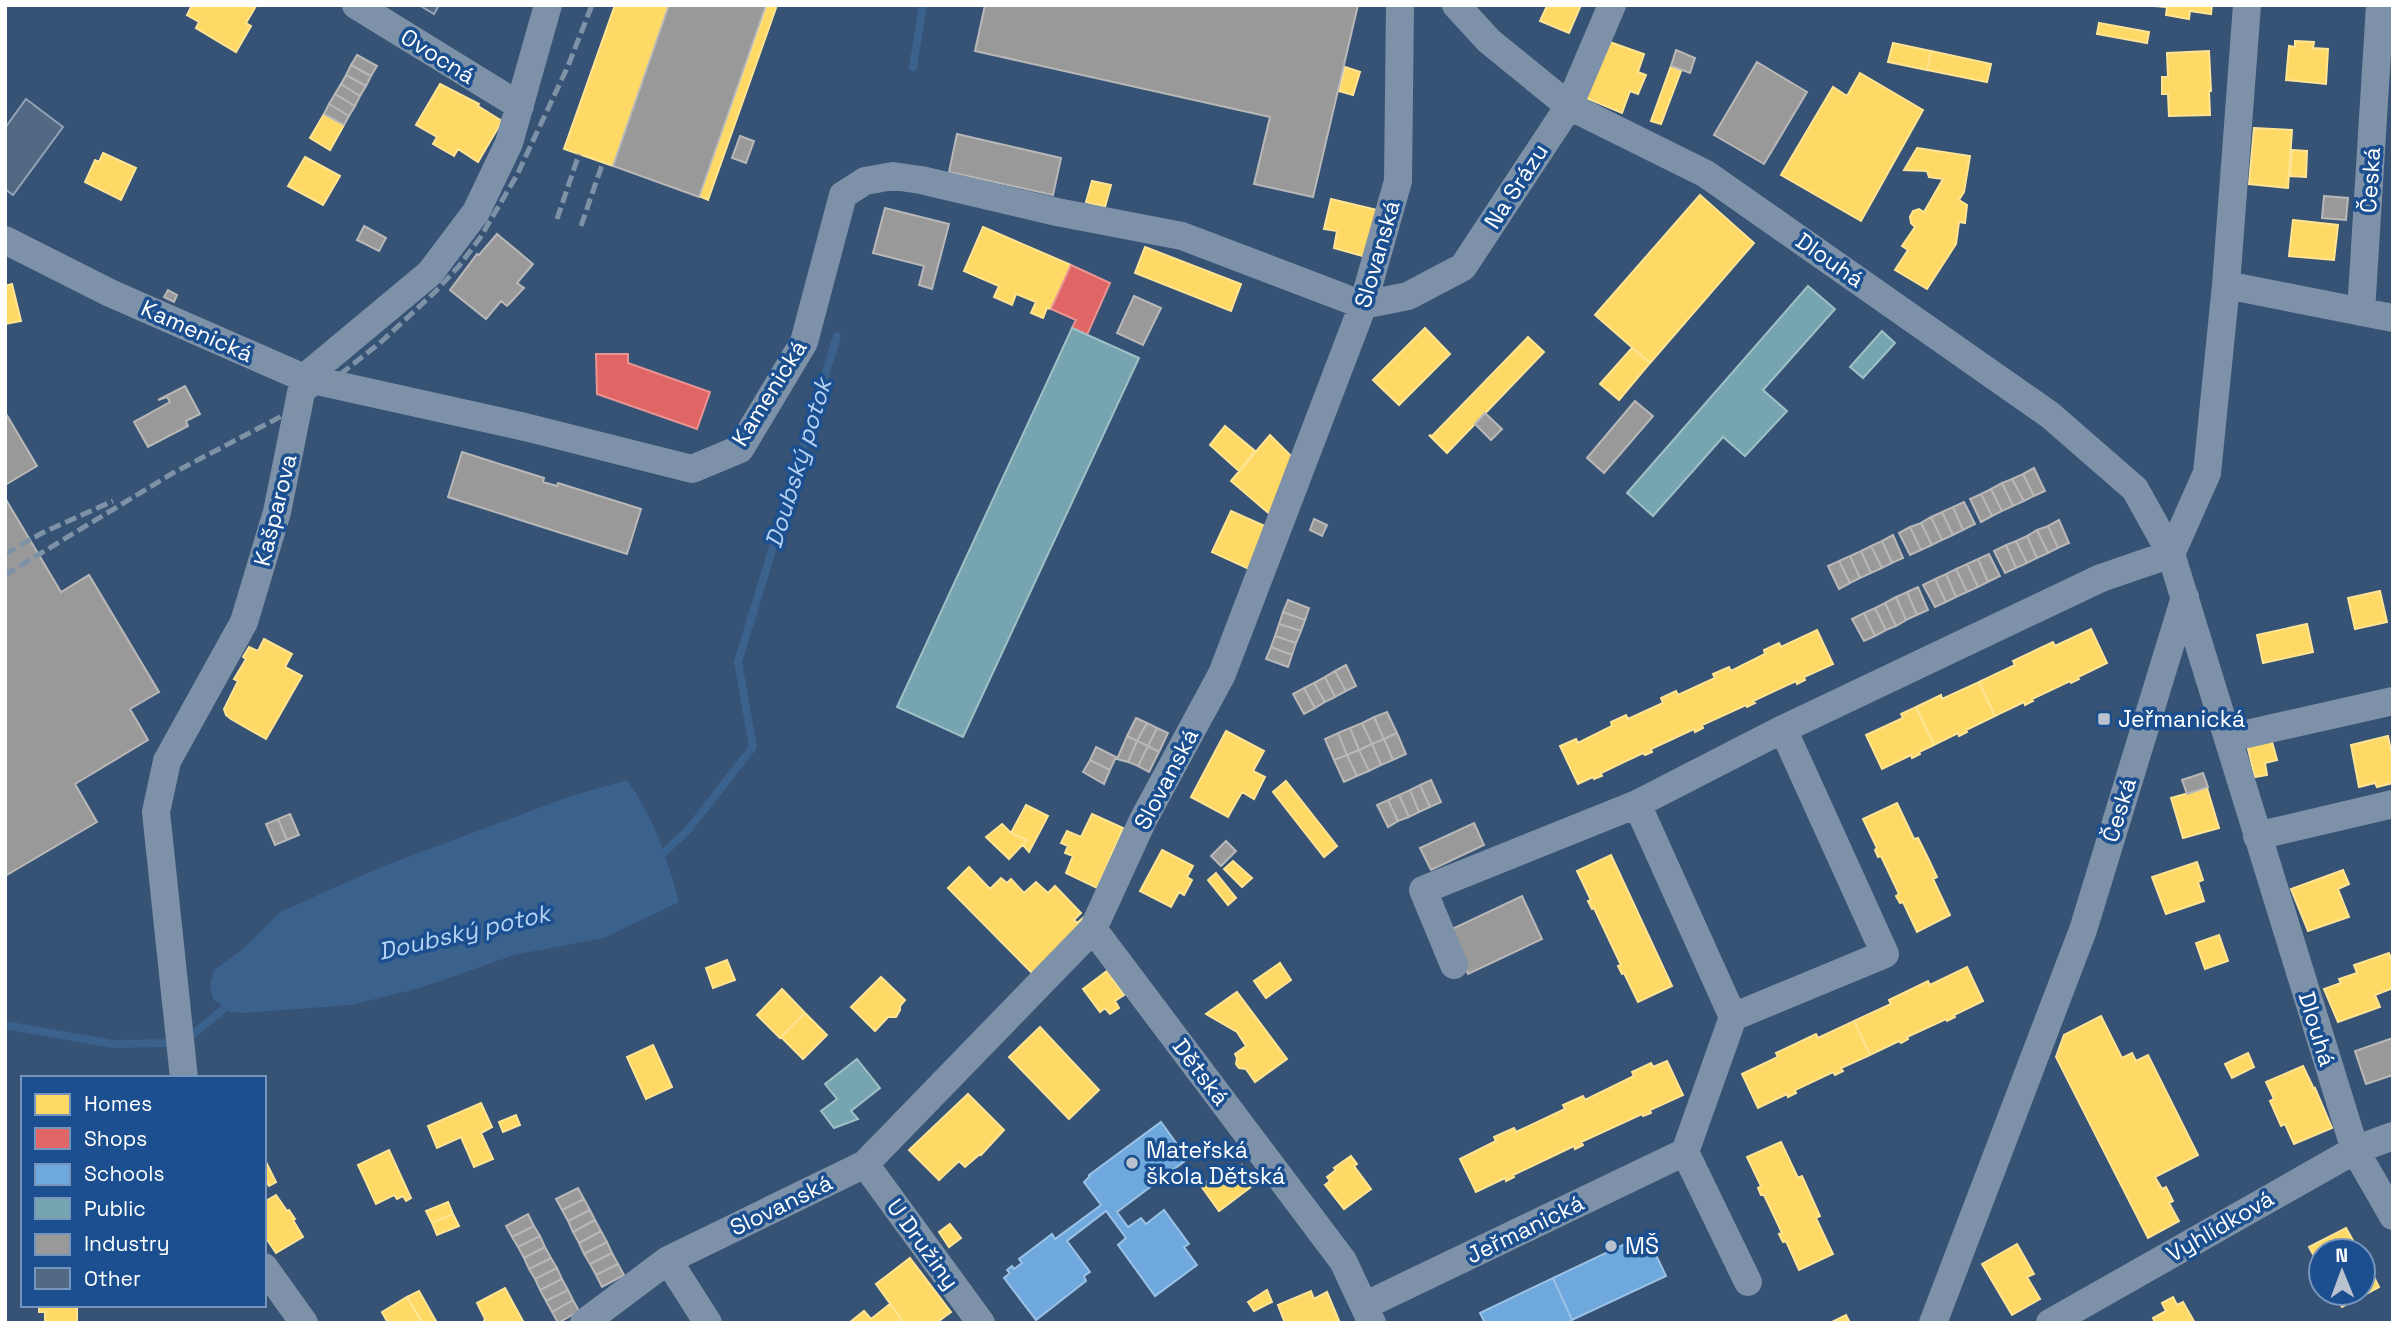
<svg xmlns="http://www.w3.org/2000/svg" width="2398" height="1328" font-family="'Space Grotesk',sans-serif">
<rect width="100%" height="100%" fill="#365274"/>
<path fill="#3b618d" d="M627,780C653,816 668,859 679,902L604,938L514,955L420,988L351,1005L244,1013L230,1012L213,999L210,984L214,970L243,949L280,912L381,867L571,796Z"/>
<path fill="#ffd966" stroke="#ffe494" stroke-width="2" d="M192,5H255L256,6L246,23L251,26L236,52L196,28L199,22L187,15Z
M615,5H669L613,166L564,149Z
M767,5H777L708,200L699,196Z
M1552,5H1581L1569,33L1540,21L1547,6Z
M2212,5L2211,14L2190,11L2189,19L2166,15L2167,7L2154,6Z
M2099,23L2149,32L2147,43L2097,34Z
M1607,41L1644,54L1638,72L1646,75L1638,94L1630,91L1622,113L1586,98Z
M2295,41L2314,42L2313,48L2328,49L2326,84L2286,80L2289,46L2295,47Z
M1893,43L1931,51L1927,70L1888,62Z
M1931,51L1991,64L1987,82L1927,70Z
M2209,51L2211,91H2209L2210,115L2169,116L2168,94H2162V77H2168L2167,53Z
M1671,66L1681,71L1661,124L1651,121Z
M1345,67L1360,72L1353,95L1339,91Z
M1860,73L1923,110L1861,221L1781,175L1833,87L1847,96Z
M440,84L479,104L478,106L502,121L478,162L458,149L454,156L433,144L437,137L416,125Z
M324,114L344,125L330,150L310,138Z
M2254,128L2292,130L2288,188L2249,184Z
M1917,148L1970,156L1964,192L1959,200L1967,205L1965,223L1959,222L1956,244L1927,289L1895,270L1908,250L1902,246L1915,227L1911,223L1910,217L1913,211L1919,209L1924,212L1943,179L1929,177L1927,171L1904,170Z
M2292,150L2307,151L2306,177L2290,176Z
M103,153L136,168L121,200L85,182L95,160L99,162Z
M305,157L340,176L323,205L288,186Z
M1092,181L1111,185L1105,207L1086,202Z
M1700,195L1754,243L1650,363L1595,315Z
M1331,199L1377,210L1366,257L1334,248L1337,231L1324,229Z
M2293,220L2338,225L2334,260L2289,256Z
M983,227L1071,265L1051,309L1047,308L1043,318L1031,313L1036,302L1016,294L1012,305L994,297L999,286L964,271Z
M1145,247L1241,284L1231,311L1135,273Z
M12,284L21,321L5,324V286Z
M1425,328L1450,354L1399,405L1373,380Z
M1528,337L1544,352L1447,453L1429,435L1432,436Z
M1632,348L1650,363L1619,400L1600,384Z
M1225,426L1255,451L1239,471L1210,445Z
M1270,435L1294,459L1272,516L1231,481Z
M1231,511L1267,527L1249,569L1212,552Z
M2380,591L2387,622L2355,629L2348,598Z
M2307,624L2313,652L2263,663L2257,635Z
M2091,629L2107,663L2078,677L2079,679L2071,683L2070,681L2032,699L2033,701L2025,705L2024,702L1995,716L1979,682L2015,665L2013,661L2053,642L2055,646Z
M1817,630L1833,664L1804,677L1805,680L1797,684L1796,681L1753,701L1755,703L1747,707L1746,705L1702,725L1703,728L1695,732L1694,729L1651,749L1652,752L1645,755L1643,753L1601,773L1602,776L1594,779L1593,777L1578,784L1560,746L1576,739L1578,743L1612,726L1611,722L1626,715L1628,719L1663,703L1661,698L1676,691L1678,695L1715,678L1713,674L1729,667L1731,671L1765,654L1764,650L1779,643L1781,647Z
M264,639L292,654L285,667L302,676L266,739L231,719L226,715L224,709L238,681L234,679L246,659L243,657L249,647L258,651Z
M1979,682L1995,716L1966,730L1967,732L1959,736L1958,733L1934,745L1916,707L1941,695L1942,699Z
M1916,707L1934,745L1919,752L1920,754L1912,758L1911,755L1882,769L1866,735L1903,718L1901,714Z
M1226,731L1264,751L1253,771L1265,777L1254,799L1242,792L1228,817L1191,797Z
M2388,736L2393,761V783L2377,787L2375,783L2359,787L2351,745Z
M2271,738L2277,760L2265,763L2267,775L2255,777L2247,745Z
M1286,781L1337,846L1324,857L1273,792Z
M2207,788L2219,828L2183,838L2171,798Z
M1897,803L1914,839L1918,838L1928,858L1937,877L1933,879L1950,915L1917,932L1903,902L1900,903L1896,896L1899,894L1881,856L1878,857L1875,850L1877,848L1863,819Z
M1026,805L1048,816L1029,852L1023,845L1027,840L1011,833Z
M1092,814L1123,828L1097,888L1066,873L1073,856L1065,853L1068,846L1061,843L1067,831L1081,837Z
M1002,824L1011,833L1027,840L1009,859L986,837Z
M1162,850L1193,866L1187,877L1192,880L1184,895L1179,892L1171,907L1140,891Z
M1611,855L1672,986L1638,1002L1624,973L1622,974L1618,966L1621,965L1594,908L1592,909L1588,901L1591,900L1577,871Z
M1233,861L1252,878L1242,887L1224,869Z
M2197,862L2203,880L2198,882L2204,901L2166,914L2152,877Z
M969,867L990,889L1001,878L1007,883L1011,879L1024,893L1036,882L1048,893L1055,886L1081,913L1074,920L1077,923L1085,916L1088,919L1034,975L948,888Z
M2343,870L2349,884L2338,889L2349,917L2308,931L2291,889Z
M1216,873L1236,898L1228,905L1208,880Z
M2219,935L2228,961L2205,969L2196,943Z
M2389,953L2393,963V988L2375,995L2380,1007L2338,1022L2324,989L2341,983L2339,979L2357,973L2354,965Z
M727,960L735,980L713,988L706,968Z
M1280,963L1291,980L1266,998L1254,981Z
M1967,967L1983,1001L1954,1015L1955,1017L1947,1021L1946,1019L1907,1037L1908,1039L1901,1043L1899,1041L1870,1055L1854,1021L1891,1004L1889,1000L1928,981L1930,985Z
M1107,971L1124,995L1115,1001L1119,1008L1110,1014L1105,1008L1100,1012L1083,989Z
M881,977L905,1000L900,1006V1010L896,1017H888L875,1031L851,1007Z
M782,989L805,1013L780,1038L757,1015Z
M1237,992L1287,1059L1255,1082L1246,1069L1239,1068L1236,1064L1237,1058L1235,1054L1246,1046L1237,1032L1206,1014Z
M805,1013L827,1035L803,1059L781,1037Z
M2101,1016L2122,1058L2132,1053L2136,1061L2148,1055L2198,1155L2155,1177L2162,1189L2166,1187L2173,1201L2169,1203L2179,1221L2148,1238L2056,1057L2064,1035Z
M1854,1021L1870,1055L1841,1068L1843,1071L1835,1075L1833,1072L1795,1090L1796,1093L1788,1097L1787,1094L1758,1108L1742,1074L1778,1057L1776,1053L1816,1034L1818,1038Z
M1040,1027L1099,1090L1069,1119L1009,1057Z
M653,1045L672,1087L646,1099L627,1057Z
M2248,1053L2254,1067L2232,1078L2225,1064Z
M1667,1061L1683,1095L1650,1110L1651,1113L1643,1116L1642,1114L1581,1142L1583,1145L1575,1149L1574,1146L1513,1175L1514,1177L1506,1181L1505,1178L1476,1192L1460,1159L1496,1141L1494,1137L1514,1128L1516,1132L1565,1109L1563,1105L1583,1096L1585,1100L1634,1076L1632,1072L1651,1063L1653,1067Z
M2303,1066L2314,1089L2315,1088L2332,1128L2294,1144L2285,1124L2281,1126L2270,1101L2274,1099L2266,1082Z
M968,1094L1004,1130L981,1155L980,1154L965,1167L959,1161L939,1180L909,1150Z
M481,1103L492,1127L481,1133L493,1159L474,1167L461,1137L437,1148L428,1126Z
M516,1115L520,1125L503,1132L499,1122Z
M1781,1142L1798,1178L1802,1176L1820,1216L1816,1218L1833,1254L1799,1270L1786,1241L1783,1242L1779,1234L1782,1233L1764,1195H1761L1758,1188L1761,1186L1747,1157Z
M389,1150L411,1198L406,1201L403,1196L397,1199L394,1195L376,1204L358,1165Z
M1351,1156L1357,1164L1354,1166L1371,1189L1344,1209L1325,1185L1330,1181L1327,1177L1336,1170L1334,1168Z
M264,1158L276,1182L269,1186L264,1177Z
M1242,1165L1256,1183L1219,1211L1201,1186L1221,1171L1226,1177Z
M276,1195L287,1211L289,1210L295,1219L293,1220L303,1237L276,1253L264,1235V1202Z
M448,1202L453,1214L432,1223L426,1211Z
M453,1214L459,1226L437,1235L432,1223Z
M950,1224L961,1238L949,1247L939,1232Z
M2346,1228L2359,1251H2321V1269L2309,1247Z
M2017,1244L2034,1274L2027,1277L2040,1299L2012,1315L1982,1264Z
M2363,1255L2379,1287L2342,1307L2334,1293H2363Z
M910,1258L951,1312L936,1323H904L876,1284Z
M505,1288L524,1323H483L485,1319L477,1303Z
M1267,1290L1272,1302L1254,1311L1248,1302Z
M419,1291L437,1323H423L407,1297Z
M1311,1291L1314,1299L1327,1292L1340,1323H1285L1278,1305Z
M407,1297L422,1323H388L382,1312Z
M2173,1297L2177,1305L2183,1302L2195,1323H2155L2153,1318L2166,1311L2162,1303Z
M890,1304L904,1323H849L864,1311L871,1319Z
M39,1305H77V1323H45V1312H39Z
M1846,1315L1850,1323H1830Z"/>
<path fill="#e06666" stroke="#e99494" stroke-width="2" d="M1071,265L1110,283L1087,335L1072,328L1076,320L1051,309Z
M596,354H628V363L710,392L697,429L597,394Z"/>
<path fill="#6fa8dc" stroke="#9ac2e6" stroke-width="2" d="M1161,1122L1184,1154L1182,1156L1185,1161L1117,1212L1128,1227L1141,1218L1146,1224L1164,1210L1189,1244L1184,1247L1197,1265L1155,1296L1118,1245L1126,1238L1106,1211L1067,1241L1090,1272L1084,1276L1086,1281L1036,1320L1004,1278L1010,1273L1007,1270L1012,1266L1014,1269L1022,1263L1019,1259L1052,1234L1055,1239L1101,1205L1084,1182L1090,1176L1089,1175Z
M1646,1234L1666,1276L1572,1320L1553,1278Z
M1553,1278L1572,1320L1567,1323H1485L1480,1313Z"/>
<path fill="#76a5af" stroke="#9fc0c7" stroke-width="2" d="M1808,286L1835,309L1763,390L1787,411L1745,456L1723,437L1653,516L1627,493Z
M1072,328L1139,358L963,737L897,707Z
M1882,331L1895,343L1863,378L1850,367Z
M857,1059L880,1088L851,1111L858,1119L834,1128L821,1111L837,1099L825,1084Z"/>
<path fill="#999" stroke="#b8b8b8" stroke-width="2" d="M669,5H766L699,197L613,166Z
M985,5H1358L1313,197L1254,184L1270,117L975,51Z
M1676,50L1695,58L1690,73L1671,66Z
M357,55L377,66L371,76L351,65Z
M1757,62L1807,92L1764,164L1714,135Z
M351,65L371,76L366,86L346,75Z
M346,75L366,86L360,96L341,84Z
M341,84L360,96L355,106L335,94Z
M335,94L355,106L349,116L329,104Z
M329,104L349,116L344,125L324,114Z
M957,134L1061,158L1053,195L949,172Z
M740,136L754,141L746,163L732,158Z
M2324,196L2348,198L2346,220L2322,218Z
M885,208L949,224L932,289L919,285L924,266L873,253Z
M364,226L386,238L379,251L357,240Z
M497,234L533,264L517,283L524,288L507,306L501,301L486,319L450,290L477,254L479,255Z
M168,290L177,295L174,302L164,297Z
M1134,296L1161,308L1143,345L1117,333Z
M185,386L200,414L186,421L188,426L148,447L134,422L170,402L167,397L158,400Z
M1635,401L1653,416L1604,473L1587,458Z
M5,412L37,466L5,485Z
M1485,413L1502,429L1491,440L1475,424Z
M462,452L544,478L543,482L557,486L558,483L641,509L627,554L448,497Z
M2034,468L2045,491L2034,496L2023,474Z
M2023,474L2034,496L2024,501L2012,479Z
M2012,479L2024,501L2013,506L2002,483Z
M2002,483L2013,506L2002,511L1991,489Z
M1991,489L2002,511L1992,516L1981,494Z
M1981,494L1992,516L1981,522L1970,499Z
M5,498L61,592L89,575L159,692L130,709L148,740L75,784L97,822L5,876Z
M1964,502L1975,524L1963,530L1953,507Z
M1953,507L1963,530L1953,535L1942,512Z
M1942,512L1953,535L1942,540L1931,517Z
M1931,517L1942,540L1932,545L1921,523Z
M1314,519L1327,525L1322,536L1310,530Z
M2059,520L2069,543L2058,548L2048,526Z
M1921,523L1932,545L1921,550L1910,527Z
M2048,526L2058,548L2048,553L2037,530Z
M1910,527L1921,550L1910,555L1899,533Z
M2037,530L2048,553L2037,558L2027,536Z
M1893,535L1903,558L1892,563L1882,541Z
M2027,536L2037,558L2027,563L2016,541Z
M1882,541L1892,563L1882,568L1871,546Z
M2016,541L2027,563L2016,568L2006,545Z
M2006,545L2016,568L2005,573L1994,551Z
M1871,546L1882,568L1871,573L1861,551Z
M1861,551L1871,573L1860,578L1850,556Z
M1989,554L2000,576L1988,582L1978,559Z
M1850,556L1860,578L1850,583L1839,561Z
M1978,559L1988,582L1978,587L1967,564Z
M1839,561L1850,583L1839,589L1828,566Z
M1967,564L1978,587L1967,592L1956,569Z
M1956,569L1967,592L1956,597L1946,574Z
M1946,574L1956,597L1946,602L1935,579Z
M1935,579L1946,602L1935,607L1923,585Z
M1918,587L1928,610L1917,615L1907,592Z
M1907,592L1917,615L1906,620L1896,597Z
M1896,597L1906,620L1896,626L1885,603Z
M1288,600L1309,608L1305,620L1283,612Z
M1885,603L1896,626L1886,630L1875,608Z
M1875,608L1886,630L1875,636L1864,613Z
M1283,612L1305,620L1301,631L1279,624Z
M1864,613L1875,636L1864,641L1852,619Z
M1279,624L1301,631L1296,643L1275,636Z
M1275,636L1296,643L1292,655L1271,647Z
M1271,647L1292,655L1288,667L1266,659Z
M1346,665L1356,686L1346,691L1335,671Z
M1335,671L1346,691L1335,697L1325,677Z
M1325,677L1335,697L1325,702L1314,683Z
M1314,683L1325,702L1315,708L1304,688Z
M1304,688L1315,708L1304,714L1293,694Z
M1387,712L1397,733L1384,739L1374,717Z
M1374,717L1384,739L1372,744L1362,723Z
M1136,718L1147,723L1137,741L1127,736Z
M1147,723L1157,728L1148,746L1137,741Z
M1362,723L1372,744L1359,750L1350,728Z
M1157,728L1168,733L1159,752L1148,746Z
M1350,728L1359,750L1347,755L1338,733Z
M1338,733L1347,755L1334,760L1325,739Z
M1397,733L1406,754L1393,760L1384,739Z
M1127,736L1137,741L1128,762L1117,759Z
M1384,739L1393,760L1381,765L1372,744Z
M1137,741L1148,746L1138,766L1128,762Z
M1372,744L1381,765L1369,771L1359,750Z
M1148,746L1159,752L1149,772L1138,766Z
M1096,747L1116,757L1110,770L1090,760Z
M1359,750L1369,771L1357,776L1347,755Z
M1347,755L1357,776L1344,782L1334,760Z
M1090,760L1110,770L1104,784L1083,772Z
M2203,773L2208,787L2187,794L2182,780Z
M1431,780L1441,802L1430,807L1420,785Z
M1420,785L1430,807L1419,812L1410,790Z
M1410,790L1419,812L1409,817L1399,795Z
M1399,795L1409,817L1398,821L1388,800Z
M1388,800L1398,821L1388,827L1377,805Z
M290,814L299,835L287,840L278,819Z
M278,819L287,840L275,845L266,824Z
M1474,823L1484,845L1431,870L1420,848Z
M1226,841L1236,851L1221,866L1211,856Z
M1522,896L1542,939L1468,974L1448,931Z
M2393,1038V1075L2366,1084L2355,1051Z
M578,1188L584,1199L562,1210L556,1199Z
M584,1199L590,1210L568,1221L562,1210Z
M590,1210L595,1220L573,1232L568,1221Z
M528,1214L534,1226L512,1237L506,1226Z
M595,1220L601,1231L579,1243L573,1232Z
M534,1226L540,1236L518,1247L512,1237Z
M601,1231L607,1242L584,1254L579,1243Z
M540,1236L545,1247L524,1258L518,1247Z
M607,1242L612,1253L590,1264L584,1254Z
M545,1247L551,1258L529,1269L524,1258Z
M612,1253L618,1264L596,1275L590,1264Z
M551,1258L557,1268L535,1279L529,1269Z
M618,1264L624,1275L602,1287L596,1275Z
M557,1268L562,1279L540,1290L535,1279Z
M562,1279L568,1290L546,1301L540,1290Z
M568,1290L573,1300L552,1312L546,1301Z
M573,1300L579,1311L558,1323L552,1312Z"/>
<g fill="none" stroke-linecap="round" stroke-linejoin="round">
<path stroke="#3b618d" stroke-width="8" d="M913,67L923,5
M658,858L688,830L753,747L738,662L837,336
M5,1025L112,1044L176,1043
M187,1039L231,1003"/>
</g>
<path fill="#526984" stroke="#92a2b6" stroke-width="2" d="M419,5H439L434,14Z
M26,99L63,127L13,195L5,189V128Z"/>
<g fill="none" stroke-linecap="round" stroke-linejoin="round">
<path stroke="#7d92a8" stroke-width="28" d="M356,5L520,106
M1456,5L1489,41L1569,106L1706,174L2050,415L2135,489L2171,554L2355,1150L2393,1216
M5,240L110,293L304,378L525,427L692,469L740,449L804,342L843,195L865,181L893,176L921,180L1057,212L1182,236L1363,305
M2226,285L2393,318
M1363,305L1408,296L1463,267L1569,106L1612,5
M2361,312L2380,5
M2171,554L2207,473L2226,285L2247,5
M2229,738L2393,701
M2257,836L2393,804
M1093,929L1343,1261L1372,1323
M1454,965L1423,890L1637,804
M1733,1017L1885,954L1783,729
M184,1078L156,812L167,761L244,622L277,512L304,378L430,273L476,212L509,143L548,5
M1685,1152L1748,1282
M865,1164L981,1323
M668,1260L708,1323
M264,1267L304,1323
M1364,1306L1685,1152L1733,1017L1637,804L1783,729L2101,578L2171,554
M584,1323L668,1260L865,1164L1093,929L1143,820L1222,674L1363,305L1398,181L1400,5
M1933,1323L2083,930L2185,597
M2050,1323L2355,1150L2393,1136"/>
<path stroke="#7e92a7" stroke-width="5" stroke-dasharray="12 5" stroke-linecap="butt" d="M557,219L579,154
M581,226L603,162
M5,554L42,533L113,501
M5,575L173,473L299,407L381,342L435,292L459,266L480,238L517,175L568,66L592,5"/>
</g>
<g fill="#b9c2ce" stroke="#1b4f8f" stroke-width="2.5">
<rect x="2097" y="712" width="14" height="14" rx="3.5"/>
<circle cx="1132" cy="1163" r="7"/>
<circle cx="1611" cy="1246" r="7"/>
</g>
<g text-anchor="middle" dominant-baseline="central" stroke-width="7" stroke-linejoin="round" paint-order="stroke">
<g font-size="23" fill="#fff" stroke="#1b4f8f">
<text transform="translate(438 56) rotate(32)">Ovocná</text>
<text transform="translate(2370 180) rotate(-86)">Česká</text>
<text transform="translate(1516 186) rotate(-57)">Na Srázu</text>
<text transform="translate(1377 254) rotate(-74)">Slovanská</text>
<text transform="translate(1830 260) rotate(35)">Dlouhá</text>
<text transform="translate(197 331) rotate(24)">Kamenická</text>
<text transform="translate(769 393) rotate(-58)">Kamenická</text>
<text transform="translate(275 510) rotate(-76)">Kašparova</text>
<text transform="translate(1166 779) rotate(-62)">Slovanská</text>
<text transform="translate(2119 810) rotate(-73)">Česká</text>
<text transform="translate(2317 1029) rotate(73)">Dlouhá</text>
<text transform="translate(1201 1072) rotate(53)">Dětská</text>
<text transform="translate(781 1205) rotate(-26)">Slovanská</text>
<text transform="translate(2220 1226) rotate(-30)">Vyhlídková</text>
<text transform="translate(1525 1229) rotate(-26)">Jeřmanická</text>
<text transform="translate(923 1244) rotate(54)">U Družiny</text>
</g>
<g font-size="23" fill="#fff" stroke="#1b4f8f" text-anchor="start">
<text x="2118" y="719">Jeřmanická</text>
<text x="1146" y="1150">Mateřská<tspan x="1146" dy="26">škola Dětská</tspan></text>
<text x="1625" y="1246">MŠ</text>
</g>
<g font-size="24" font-style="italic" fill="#b5d3f5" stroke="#1b4f8f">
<text transform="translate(798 463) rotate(-73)">Doubský potok</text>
<text transform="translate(464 932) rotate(-13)">Doubský potok</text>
</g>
</g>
<rect width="2398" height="1328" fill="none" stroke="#ffffff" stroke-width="14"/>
<rect x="21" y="1076" width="245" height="231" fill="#1b4f8f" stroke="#7695bc" stroke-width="2"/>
<rect x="35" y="1094" width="35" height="21" fill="#ffd966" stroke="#7695bc" stroke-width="2"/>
<text x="84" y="1111" font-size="21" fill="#ffffff">Homes</text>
<rect x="35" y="1128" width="35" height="21" fill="#e06666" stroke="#7695bc" stroke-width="2"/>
<text x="84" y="1146" font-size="21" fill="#ffffff">Shops</text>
<rect x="35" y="1164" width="35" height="21" fill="#6fa8dc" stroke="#7695bc" stroke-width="2"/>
<text x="84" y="1181" font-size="21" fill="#ffffff">Schools</text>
<rect x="35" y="1198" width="35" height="21" fill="#76a5af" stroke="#7695bc" stroke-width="2"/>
<text x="84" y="1216" font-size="21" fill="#ffffff">Public</text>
<rect x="35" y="1234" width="35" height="21" fill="#999999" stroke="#7695bc" stroke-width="2"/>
<text x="84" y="1251" font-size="21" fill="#ffffff">Industry</text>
<rect x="35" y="1268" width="35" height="21" fill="#526984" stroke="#7695bc" stroke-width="2"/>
<text x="84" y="1286" font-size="21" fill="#ffffff">Other</text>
<g transform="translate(2342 1272) rotate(359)"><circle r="33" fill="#1b4f8f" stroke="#7695bc" stroke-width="2"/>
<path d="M0-5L12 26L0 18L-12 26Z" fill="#b9c2ce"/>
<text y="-10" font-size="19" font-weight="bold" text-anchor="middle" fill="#ffffff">N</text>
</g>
</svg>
